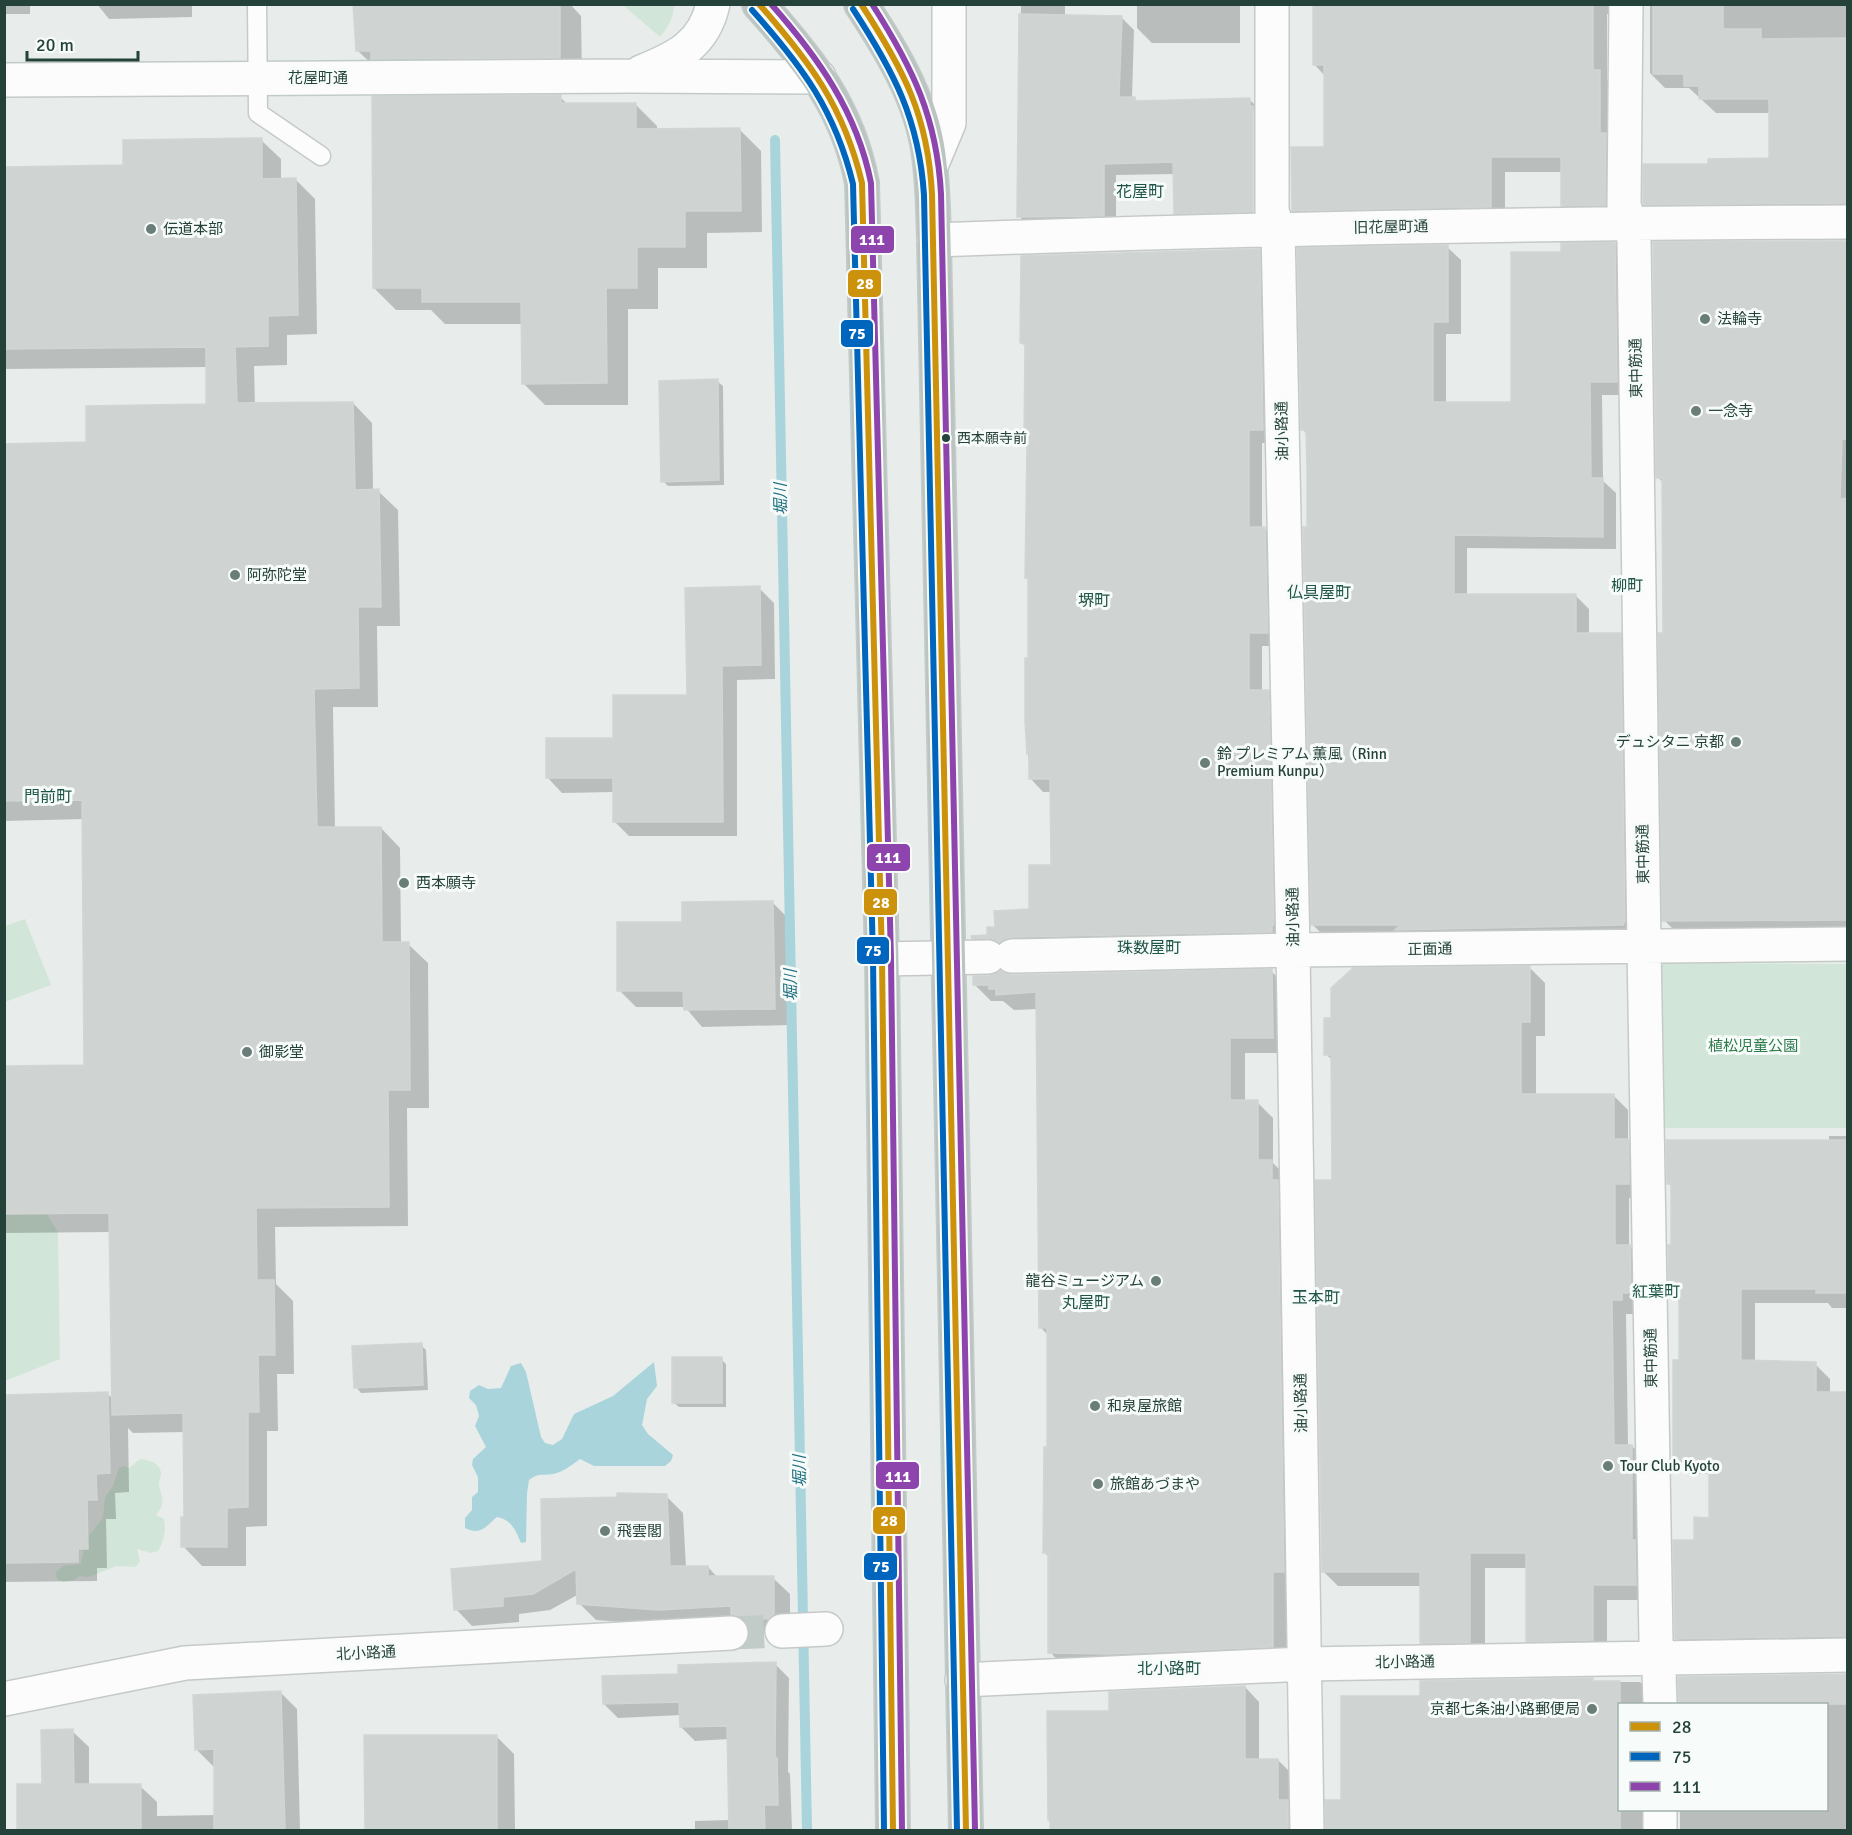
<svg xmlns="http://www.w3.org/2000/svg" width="1852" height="1835" font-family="Signika,'Noto Sans JP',sans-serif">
<rect width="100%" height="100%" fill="#e8edeb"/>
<path fill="#d1e6d8" d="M623,5H674C673,19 669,26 660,37Z
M25,919L51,985L5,1002V926Z
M1659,963L1847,964V1128H1659Z
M22,1175L58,1232L60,1359L5,1381V1176Z
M140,1459C149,1460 161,1463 161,1474C161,1479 159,1479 159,1484C161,1497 167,1503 156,1515L164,1519C166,1532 164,1540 158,1551L151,1553L137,1549L140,1562L135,1567L117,1566L88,1577L80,1576L74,1580L63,1582L57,1579L56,1572L63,1566L81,1564L86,1538L94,1530L103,1517L105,1497L113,1486L119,1468L123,1466L129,1468Z"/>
<path fill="#a9d4db" d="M654,1362L657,1386L647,1399L642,1425L648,1434L673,1455L671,1461L665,1466H594L580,1459C572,1465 563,1472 553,1474C541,1476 540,1472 529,1480L527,1493L526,1542L521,1543C516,1531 512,1520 497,1517C486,1526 481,1536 465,1528V1518L472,1510V1497L478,1492V1477L472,1465L473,1459L486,1447L475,1426L479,1416L476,1405L469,1398L470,1391L479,1385L488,1389L501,1388L511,1366L521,1363L526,1372L541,1437L545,1443L553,1445L562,1439L574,1414L613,1396Z"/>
<path fill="#0003" fill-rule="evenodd" d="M4,4H30V14H4Z
M97,4H192V17L109,19Z
M355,4H570L581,16L582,79L380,72L357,50Z
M1021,4H1065V16L1122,18L1134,30L1132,98L1139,103L1249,99L1262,112L1265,224L1188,226L1176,213L1175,174L1116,175V228L1031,229L1019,216ZM1251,110H1255V219H1252Z
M1137,4H1267V6H1240V43H1152L1137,28Z
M1314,4H1629L1623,14H1607V79L1614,86L1619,219L1577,220L1562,205V172H1505V221L1308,225L1293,210L1325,148V76L1314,64Z
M1650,4H1848V218L1660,219L1645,204L1710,165L1771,159L1770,113H1716L1689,88H1665L1650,73Z
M560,97L568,105L635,104L657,126V130L739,129L761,151L762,232L707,233V268H658V309H628V405H545L523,383V324H445L431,310H396L374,288Z
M261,140L281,159V180H296L315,199L317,334L287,335V365L254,366L255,405L353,403L372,423L373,491H378L398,510L400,626H377L378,707H333L335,829L381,828L400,848L401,944H408L428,963L429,1108H407L408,1226L275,1227L276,1284L293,1301L294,1374H277L278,1431H267V1526L246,1527V1566H202L183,1546L185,1518V1432L133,1433L128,1428L129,1492L115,1493L116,1519H106L107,1568H97V1581L4,1582V1396L108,1394L113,1399L110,1232L4,1233V1068L86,1067L84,819L4,821V445L88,444L208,405V367L4,369V194L125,167Z
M1848,242V934L1679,935L1664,920L1663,483L1658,477L1654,244Z
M1615,244L1628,257L1630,395H1602L1603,481L1616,493V549L1467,548V596H1576L1589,609V635H1620L1634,648L1638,935L1326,938L1313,925L1307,434L1302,429L1447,247L1461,260V334H1446V404H1513L1562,253Z
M1259,250L1272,264L1276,443H1262V529H1265L1278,542L1280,646H1262V691H1268L1282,705L1286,938L986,951L973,938L989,937L996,929L1030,911L1053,866L1052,792H1043L1030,778L1028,754V447L1026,444V347L1022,343Z
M717,381L723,386L724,485L668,486L663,481Z
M759,588L774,603L775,679L737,680V836H629L614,821V792L562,793L548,778L688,697Z
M772,902L789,919L791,1025L702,1027L685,1007H636L619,990L684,923Z
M1530,968L1545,983V1036H1536V1095H1613L1628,1110V1142L1643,1157L1644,1198H1629V1246L1645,1262L1637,1314H1626L1628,1446H1632L1647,1461L1651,1600H1607V1655L1543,1656L1528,1641V1568H1485V1657L1436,1658L1421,1643V1586H1338L1323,1571L1333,1182V1061L1326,1054L1333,1019Z
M1271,971L1287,987L1289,1053H1245V1102H1257L1273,1118V1163L1287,1177L1288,1662L1066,1669L1050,1652V1558L1045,1553L1049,1449V1336L1040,1327L1037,1009L1014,1010L1003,1001H991L975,985L1012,976Z
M1829,1136H1848V1308H1832L1828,1303H1755V1362L1815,1364L1830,1379V1394H1848V1652L1691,1653L1676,1638L1696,1541L1710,1519V1474H1689L1674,1459L1680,1362V1303L1670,1293L1673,1188L1668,1183L1829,1142Z
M421,1345L426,1350L428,1390L361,1393L356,1387Z
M721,1359L726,1364V1407H679L673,1402Z
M666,1496L683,1513L686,1567H708L718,1578H773L790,1594V1631L785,1635L749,1631L741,1622L675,1626L596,1620L579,1603V1594L550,1610L519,1614V1622L472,1626L456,1609Z
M775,1664L789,1678L788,1772L790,1774L792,1830H695V1821L730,1820L729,1739L695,1741L681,1727V1715L618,1718L604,1704L679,1675Z
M1848,1674V1830H1680V1810H1826V1704H1680L1679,1678Z
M1592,1680L1595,1682H1640L1655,1697V1704H1620V1810H1664L1655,1830H1327V1802H1343L1421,1697Z
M1245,1687L1259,1702V1760H1278L1293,1775L1302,1830H1051V1821L1110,1713Z
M280,1692L297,1709L300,1830H19V1786H44L72,1731L89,1747V1786H140L157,1802V1816L216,1815V1766H213L197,1750Z
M496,1736L514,1754L515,1830H366V1737Z"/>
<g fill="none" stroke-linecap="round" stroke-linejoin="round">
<path stroke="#a9d4db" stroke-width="10" d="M775,140L807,1830"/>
</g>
<path fill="#cfd4d2" stroke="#d1d6d4" stroke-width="1.5" d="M353,4H560V58L371,59V51H356Z
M1313,4H1593V70H1600V133H1606L1605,205L1561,206V157H1491V207L1292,211L1291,147H1324V65H1313Z
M1653,4H1723V29H1761V39L1848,38V203L1643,205V164H1708V159L1769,158V99H1699V86H1684V74H1653Z
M1019,14L1122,16L1119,97H1135V101L1250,98V106H1253V212L1174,214L1173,162L1104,164V216L1017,217Z
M561,95V103H636V129L740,128L741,211H685V247H637V288H606L607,383L522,384L521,302H422V288H373L372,96Z
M262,138V179L296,178L298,315L268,316V346L235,347L237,403L353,402L355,490L379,489L381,607H358L359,688L314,689L317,827H381L382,942H409L410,1090H388L389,1207L256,1208L257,1280H274L275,1355H258L259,1412H248V1507L227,1508V1547H181V1517H184L183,1413L112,1415L109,1213L4,1214V1066L84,1065L82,800L4,801V444L86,442V406L206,404V347L4,349V193H6V167L123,165V140Z
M1845,241L1848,439H1842L1840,499L1848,498V920L1662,921L1658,633H1663L1662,478H1656L1653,242Z
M1615,242L1617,382H1590L1591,478H1603V537L1454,535V594H1576V633H1621L1625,921L1623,925L1395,930L1400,925H1311L1303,527H1307V467L1306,430H1301L1297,248L1448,245V322H1433V402H1511V252H1561V243Z
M1260,249L1263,430H1249V527H1265L1268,633H1249V690H1269L1274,925H1272V932L1012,937L999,943L988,938L972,939L971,936L987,935V927H995L994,911L1029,909V865H1051L1050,779H1029V754H1027L1025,721V658H1028V578H1025L1027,445H1024L1025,343H1020L1021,256Z
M718,379L719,480L661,482L659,381Z
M760,586L761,665L722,666L723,822H613V778H546V738H613V695H687L685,588Z
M773,901L775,1009L684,1010L683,991H617V922H682V902Z
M1530,966V1022H1521V1094H1614V1139H1626L1629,1140V1184H1615V1245H1630L1631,1293H1622V1300H1612L1614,1445H1632V1540H1635L1636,1585H1593V1640L1526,1642V1553H1470V1643H1420V1572H1322L1315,1180H1332L1331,1055H1324V1018H1331V988L1353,968Z
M1272,969L1273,1038H1230V1100H1258V1160H1272V1180H1278L1284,1572H1273V1647L1109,1654L1048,1653V1553H1043L1044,1447H1047V1328H1039L1036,992L996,995V989H989V985H973V976H989L1001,970L1012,975Z
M1666,1140H1848V1293H1816V1289H1741V1360L1816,1362V1392H1848V1636L1675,1639L1673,1540H1694V1517L1709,1518V1460H1673V1360H1679V1293H1669L1668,1245H1671V1184H1667Z
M422,1343L423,1385L354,1388L352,1346Z
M672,1357H722V1403H672Z
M108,1392L110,1473L96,1474L97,1500H87L88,1549H78V1562L4,1563V1395Z
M617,1493L667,1494L670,1566H708V1576H774V1614L768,1619L740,1617L731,1614V1606L658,1610L577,1604L576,1569L533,1594L503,1597V1606L454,1610L451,1569L542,1561L541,1499L617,1497Z
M776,1662L775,1758H777L778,1805H764L765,1830H729L727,1726L680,1727L679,1702L603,1704L602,1676L678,1674V1665Z
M1848,1674V1704H1679L1678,1677Z
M1593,1678V1681H1620V1830H1326L1325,1800H1341V1696H1420V1681Z
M1245,1686V1759H1278V1800H1288V1830H1050V1820H1048L1047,1711H1109V1692Z
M281,1691L285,1830H214V1749L195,1750L193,1695Z
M73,1729L74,1784H141V1830H17V1784H42L41,1730Z
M364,1735H497V1830H365Z"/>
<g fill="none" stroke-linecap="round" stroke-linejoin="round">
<path stroke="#c1cbc8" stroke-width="33" stroke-dasharray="33 16" stroke-linecap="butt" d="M731,1633L782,1631"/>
<g stroke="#c5cac8" stroke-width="21">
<path id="lane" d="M257,4L258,113L321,156"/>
</g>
<g stroke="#c5cac8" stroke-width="36">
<path id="street" d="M1272,4V211L1278,229L1293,950L1307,1830
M1626,4L1624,205L1634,239L1644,947L1656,1641L1659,1670L1660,1704
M931,166L949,123V4
M934,240C1239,229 1543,223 1848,222
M1012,956L1293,950L1848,944
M882,959L988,957
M782,1631L826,1629
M962,1680L1305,1664L1848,1655
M4,1699L185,1663L731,1633
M1660,1810V1830"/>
</g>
<g stroke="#c3cbc8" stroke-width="36">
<path id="secondary" d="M641,72C676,58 704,45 713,4
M4,80L631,76L819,77"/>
</g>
<g stroke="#c3ccc9" stroke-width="36">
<path id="highway" d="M759,4C809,60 848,108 862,183L882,959L893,1830
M861,4C890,48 920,97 928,149C933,179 933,210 934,240L966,1830"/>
</g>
<use href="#lane" stroke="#fcfcfc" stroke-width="18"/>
<use href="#street" stroke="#fcfcfc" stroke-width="33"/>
<use href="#secondary" stroke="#fcfcfc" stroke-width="33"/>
<use href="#highway" stroke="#bcc4c2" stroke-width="33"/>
<g stroke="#f7fbf9" stroke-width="10">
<path id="bus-1" d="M759,4C810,62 844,107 862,183L882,959L893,1830
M861,4C904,70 928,116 932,194L966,1830"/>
</g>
<g stroke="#f7fbf9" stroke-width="10">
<path id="bus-2" d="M853,9C894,72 919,119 924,195L957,1830
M752,10C802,66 835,110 853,184L873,959L884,1830"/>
</g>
<g stroke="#f7fbf9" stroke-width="10">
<path id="bus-3" d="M771,4C818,57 857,112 871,183L891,959L902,1830
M872,4C913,68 937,118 941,194L975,1830"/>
</g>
<use href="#bus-1" stroke="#cd920c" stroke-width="6"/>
<use href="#bus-2" stroke="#0065bd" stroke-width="6"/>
<use href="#bus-3" stroke="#8e44ad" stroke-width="6"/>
</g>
<g fill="#697e78" stroke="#f7fbf9" stroke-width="2">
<circle cx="151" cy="229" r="6"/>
<circle cx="1705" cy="319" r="6"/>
<circle cx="1696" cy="411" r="6"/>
<circle cx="235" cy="575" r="6"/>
<circle cx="1736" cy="742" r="6"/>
<circle cx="1205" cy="763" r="6"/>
<circle cx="404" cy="883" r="6"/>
<circle cx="247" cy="1052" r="6"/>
<circle cx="1156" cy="1281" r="6"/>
<circle cx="1095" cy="1406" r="6"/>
<circle cx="1608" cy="1466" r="6"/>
<circle cx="1098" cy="1484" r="6"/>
<circle cx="605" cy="1531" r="6"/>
<circle cx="1592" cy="1709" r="6"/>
</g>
<circle fill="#24423a" stroke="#f7fbf9" stroke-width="2" cx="946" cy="438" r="5"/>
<g text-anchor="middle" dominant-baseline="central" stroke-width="6" stroke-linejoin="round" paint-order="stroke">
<g font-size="14" fill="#24423a" stroke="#f7fbf9" text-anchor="start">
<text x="957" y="438">西本願寺前</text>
</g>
<g font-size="15" fill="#24423a" stroke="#f7fbf9">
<text x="318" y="78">花屋町通</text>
<text transform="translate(1391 227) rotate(-1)">旧花屋町通</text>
<text transform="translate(1636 368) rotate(-91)">東中筋通</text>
<text transform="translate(1282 431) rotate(-91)">油小路通</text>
<text transform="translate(1643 854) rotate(-91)">東中筋通</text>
<text transform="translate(1293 917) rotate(-91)">油小路通</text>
<text transform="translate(1430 949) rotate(-1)">正面通</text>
<text transform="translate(1651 1358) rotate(-91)">東中筋通</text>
<text transform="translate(1301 1403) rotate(-91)">油小路通</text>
<text transform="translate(366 1653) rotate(-3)">北小路通</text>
<text transform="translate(1405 1662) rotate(-1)">北小路通</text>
</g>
<g font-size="15" fill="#24423a" stroke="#f7fbf9" text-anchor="start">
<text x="163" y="229">伝道本部</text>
<text x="1717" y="319">法輪寺</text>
<text x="1708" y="411">一念寺</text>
<text x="247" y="575">阿弥陀堂</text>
<text x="1724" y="742" text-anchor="end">デュシタニ 京都</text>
<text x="1217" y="754">鈴 プレミアム 薫風（Rinn<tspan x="1217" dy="17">Premium Kunpu）</tspan></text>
<text x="416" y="883">西本願寺</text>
<text x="259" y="1052">御影堂</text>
<text x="1144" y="1281" text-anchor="end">龍谷ミュージアム</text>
<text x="1107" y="1406">和泉屋旅館</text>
<text x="1620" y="1466">Tour Club Kyoto</text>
<text x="1110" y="1484">旅館あづまや</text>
<text x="617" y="1531">飛雲閣</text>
<text x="1580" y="1709" text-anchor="end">京都七条油小路郵便局</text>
</g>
<g font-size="15" fill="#2d7a4b" stroke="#f7fbf9">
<text x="1753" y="1046">植松児童公園</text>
</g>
<g font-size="16" fill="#1f5548" stroke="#f7fbf9">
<text x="1140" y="192">花屋町</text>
<text x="1627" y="586">柳町</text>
<text x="1319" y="593">仏具屋町</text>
<text x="1094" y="601">堺町</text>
<text x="48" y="797">門前町</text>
<text x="1149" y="948">珠数屋町</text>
<text x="1656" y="1292">紅葉町</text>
<text x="1316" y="1298">玉本町</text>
<text x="1086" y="1303">丸屋町</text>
<text x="1169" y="1669">北小路町</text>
</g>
<g font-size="16" font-style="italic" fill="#1c6f80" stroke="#f7fbf9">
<text transform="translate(781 499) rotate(-91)">堀川</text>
<text transform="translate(791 985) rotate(-91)">堀川</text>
<text transform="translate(800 1471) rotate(-91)">堀川</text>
</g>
</g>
<g stroke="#f7fbf9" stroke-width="2">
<rect x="850" y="225" width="45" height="29" rx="6" fill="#8e44ad"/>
<rect x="847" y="269" width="35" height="29" rx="6" fill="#cd920c"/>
<rect x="840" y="319" width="34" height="29" rx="6" fill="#0065bd"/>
<rect x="866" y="843" width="45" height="29" rx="6" fill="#8e44ad"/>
<rect x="863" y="888" width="35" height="28" rx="6" fill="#cd920c"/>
<rect x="856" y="936" width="34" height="29" rx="6" fill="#0065bd"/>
<rect x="875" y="1461" width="45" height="29" rx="6" fill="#8e44ad"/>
<rect x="872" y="1506" width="34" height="29" rx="6" fill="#cd920c"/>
<rect x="863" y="1552" width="35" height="29" rx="6" fill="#0065bd"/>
</g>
<g font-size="16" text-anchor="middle" font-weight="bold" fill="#fff">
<text x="872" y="245">111</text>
<text x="865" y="289">28</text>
<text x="857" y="339">75</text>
<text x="888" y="863">111</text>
<text x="881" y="908">28</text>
<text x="873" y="956">75</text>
<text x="898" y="1482">111</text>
<text x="889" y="1526">28</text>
<text x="881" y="1572">75</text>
</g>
<rect width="1852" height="1835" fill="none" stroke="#24423a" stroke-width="12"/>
<rect x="1618" y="1703" width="210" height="108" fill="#f7fbf9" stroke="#a3b1ad" stroke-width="1.5"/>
<rect x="1630" y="1722" width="30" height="9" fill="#cd920c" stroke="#a3b1ad" stroke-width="1.5"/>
<text x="1672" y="1733" font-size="18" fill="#24423a">28</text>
<rect x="1630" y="1752" width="30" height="9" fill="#0065bd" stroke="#a3b1ad" stroke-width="1.5"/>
<text x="1672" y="1763" font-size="18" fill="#24423a">75</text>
<rect x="1630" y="1782" width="30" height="9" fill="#8e44ad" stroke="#a3b1ad" stroke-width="1.5"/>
<text x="1672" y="1793" font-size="18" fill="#24423a">111</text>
<path d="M27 51v9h111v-9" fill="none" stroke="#24423a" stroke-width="3"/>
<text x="36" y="51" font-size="18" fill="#24423a" stroke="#f7fbf9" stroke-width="4.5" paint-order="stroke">20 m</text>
</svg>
